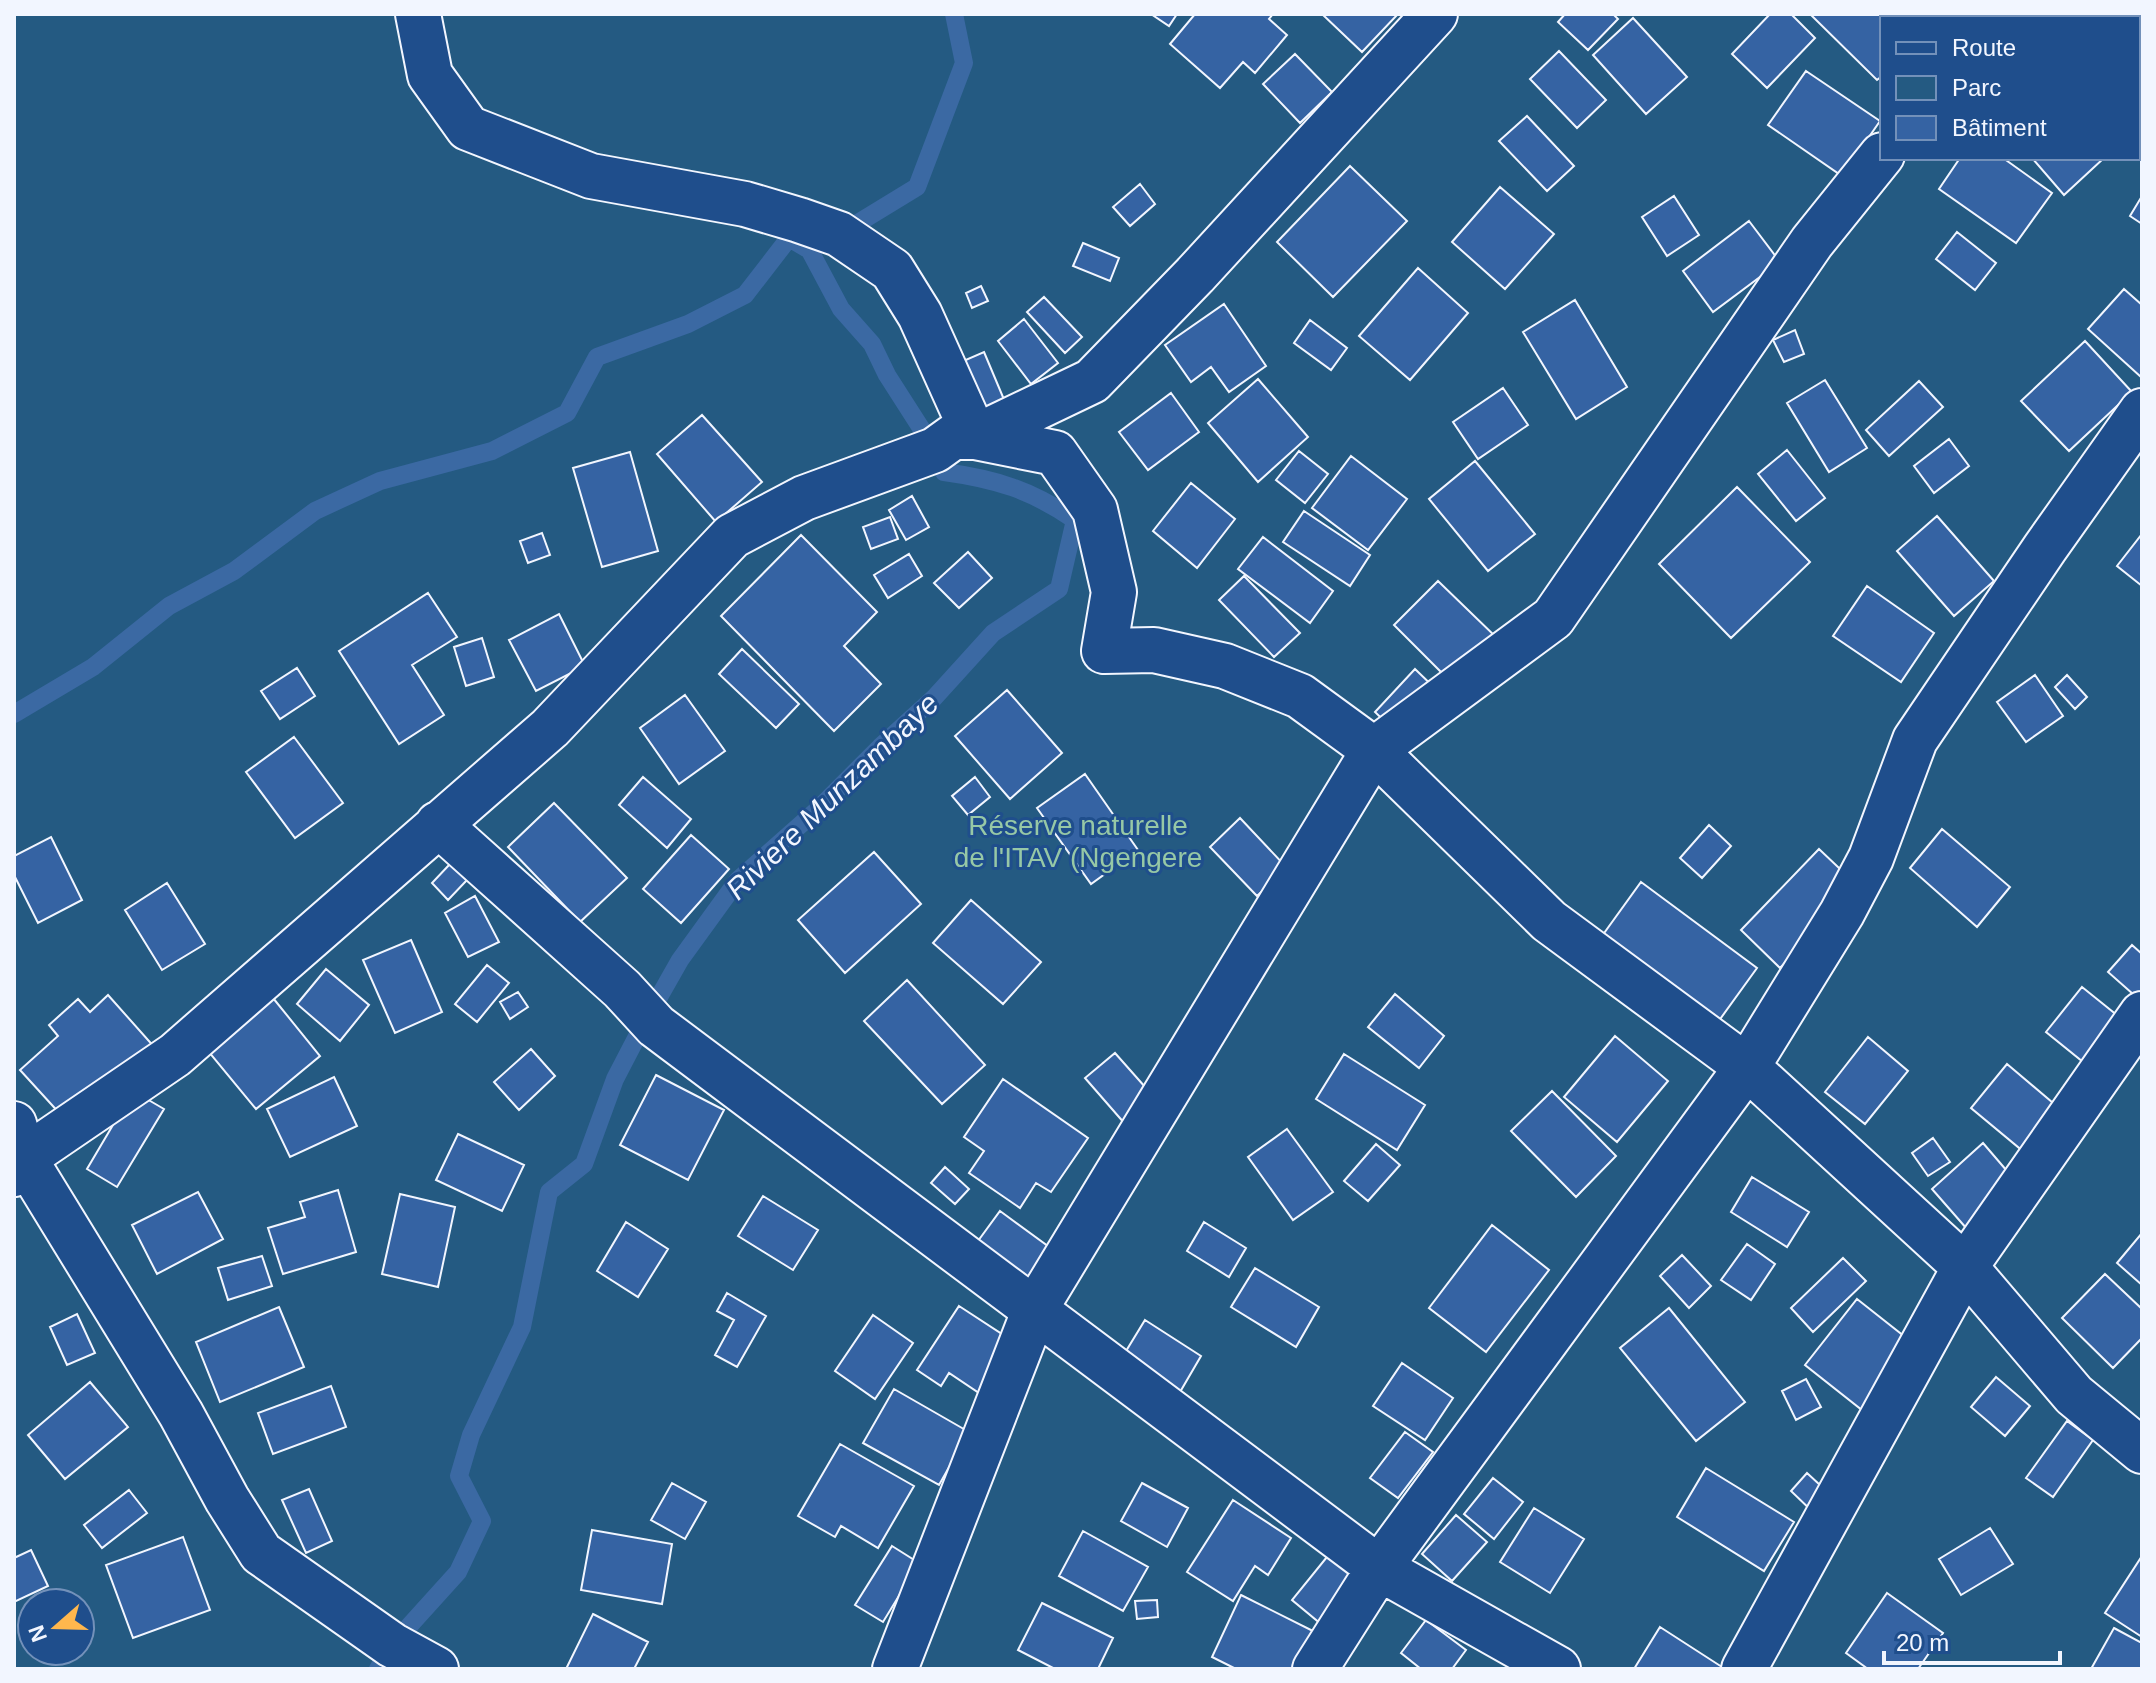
<svg xmlns="http://www.w3.org/2000/svg" width="2156" height="1683" font-family="Arial,sans-serif">
<rect width="100%" height="100%" fill="#1f4e8c"/>
<path fill="#245a82" stroke="#a8bbd7" stroke-width="2" fill-rule="evenodd" d="M14,14H2142V1669H14ZM1882,18H2138V158H1882ZM32,1603H80V1651H32Z"/>
<g fill="none" stroke-linecap="round" stroke-linejoin="round">
<path stroke="#3b69a3" stroke-width="18" d="M840,234L917,187L964,63L954,14
M14,714L93,667L169,606L234,571L315,511L380,481L492,451L567,413L597,357L688,324L745,295L789,238L806,248
M378,1669L392,1645L458,1572L482,1521L459,1476L471,1435L522,1327L549,1192L584,1164L615,1079L642,1027L680,960L738,880L816,811L880,747L934,698L993,633L1059,589L1075,520C1031,490 996,479 944,472L935,450L887,375L872,344L841,309L809,249"/>
</g>
<path fill="#3563a3" stroke="#f2f6ff" stroke-width="2" d="M1151,14H1177L1169,26Z
M1195,14H1273L1269,19L1287,35L1255,73L1243,62L1220,88L1170,44Z
M1322,14H1398L1362,52Z
M1565,14H1613L1618,19L1588,50L1558,22Z
M1770,14H1791L1815,38L1767,88L1732,54Z
M1810,14H1936L1939,17L1882,18V76L1877,80Z
M2050,14H2096L2101,18H2046Z
M1633,18L1687,77L1646,114L1593,55Z
M1559,51L1606,100L1577,128L1530,79Z
M2138,51L2142,55V67L2138,71Z
M1295,54L1332,92L1300,123L1263,84Z
M1806,71L1880,121L1842,176L1768,125Z
M1527,116L1574,166L1547,191L1499,141Z
M1960,158H2003L2052,193L2016,243L1939,189Z
M2032,158H2104L2064,195Z
M1350,166L1407,221L1333,297L1277,242Z
M1140,184L1155,204L1130,226L1113,207Z
M1500,187L1554,234L1505,289L1452,242Z
M1674,196L1699,235L1667,256L1642,217Z
M2142,196V224L2130,216Z
M1749,221L1780,262L1713,312L1683,271Z
M1957,232L1996,263L1975,290L1936,259Z
M1083,243L1119,258L1110,281L1073,266Z
M1418,268L1468,313L1410,380L1359,336Z
M981,286L988,301L972,308L966,293Z
M2124,289L2142,305L2141,377L2088,329Z
M1044,297L1082,337L1065,353L1027,312Z
M1575,300L1627,387L1576,419L1523,332Z
M1224,304L1266,366L1229,392L1211,367L1191,382L1165,345Z
M1024,319L1058,363L1031,384L998,341Z
M1310,320L1347,348L1331,370L1294,343Z
M1795,330L1804,354L1784,362L1773,340Z
M2085,341L2132,392L2069,451L2021,401Z
M984,352L1008,409L984,419L961,362Z
M1258,379L1308,437L1258,482L1208,423Z
M1825,380L1867,448L1829,472L1787,403Z
M1919,381L1943,407L1889,456L1866,430Z
M1503,388L1528,425L1478,459L1453,422Z
M1171,393L1199,432L1148,470L1119,432Z
M702,415L762,482L716,522L657,454Z
M1949,439L1969,466L1934,493L1914,466Z
M1787,450L1825,498L1796,521L1758,474Z
M1299,451L1328,474L1305,503L1276,480Z
M630,452L658,551L602,567L573,468Z
M1351,456L1407,499L1368,550L1312,508Z
M1475,461L1535,534L1488,571L1429,499Z
M1191,483L1235,519L1197,568L1153,531Z
M1737,487L1810,562L1731,638L1659,564Z
M912,496L929,527L906,540L889,510Z
M1304,511L1370,555L1350,586L1283,542Z
M1937,516L1994,581L1954,616L1897,551Z
M890,517L898,539L871,549L863,527Z
M542,533L550,555L528,563L520,541Z
M2142,534V586L2117,566Z
M801,535L877,612L844,646L881,684L834,731L721,616Z
M1263,537L1333,591L1310,623L1238,569Z
M968,552L992,578L959,608L934,583Z
M909,554L922,576L888,598L874,575Z
M1244,576L1300,633L1274,657L1219,600Z
M1438,581L1498,639L1453,684L1394,625Z
M1867,586L1934,633L1901,682L1833,636Z
M428,593L457,637L412,665L444,715L399,744L339,651Z
M559,614L585,666L536,691L509,640Z
M482,638L494,677L466,686L454,647Z
M742,649L799,704L776,728L719,674Z
M297,668L315,696L280,719L261,691Z
M1415,669L1442,695L1402,738L1375,712Z
M2035,675L2063,716L2026,742L1997,702Z
M2067,675L2087,697L2075,709L2055,687Z
M1007,690L1062,753L1010,799L955,736Z
M685,695L725,751L679,784L640,728Z
M294,737L343,803L295,838L246,772Z
M1085,774L1138,850L1091,884L1037,808Z
M643,777L691,819L667,848L619,805Z
M975,777L990,797L968,815L952,796Z
M554,803L627,878L580,922L508,847Z
M1240,818L1287,868L1257,896L1210,847Z
M1709,825L1731,846L1702,878L1680,858Z
M1942,829L2010,887L1977,927L1910,868Z
M691,835L729,869L681,923L643,889Z
M51,837L82,900L38,923L14,875V856Z
M1819,849L1858,886L1780,968L1741,930Z
M874,852L921,904L845,973L798,920Z
M450,864L467,880L448,900L432,883Z
M1641,882L1757,968L1718,1022L1602,936Z
M167,883L205,944L162,970L125,910Z
M475,896L499,942L468,957L445,913Z
M971,900L1041,962L1003,1004L933,943Z
M411,940L442,1012L395,1033L363,960Z
M2132,945L2142,954V1002L2108,972Z
M487,965L509,983L477,1022L455,1004Z
M326,969L369,1005L340,1041L297,1004Z
M907,980L985,1065L942,1104L864,1021Z
M2082,987L2128,1024L2093,1070L2046,1032Z
M518,992L528,1007L510,1019L500,1002Z
M1395,994L1444,1036L1419,1068L1368,1027Z
M108,995L156,1049L72,1127L20,1070L58,1036L49,1025L78,999L90,1012Z
M273,998L320,1056L256,1109L208,1051Z
M1615,1036L1668,1081L1617,1142L1564,1097Z
M1868,1037L1908,1071L1865,1124L1825,1092Z
M531,1049L555,1076L519,1110L494,1082Z
M1115,1053L1161,1105L1132,1132L1085,1078Z
M1344,1054L1425,1105L1397,1150L1316,1099Z
M2007,1064L2072,1119L2036,1162L1971,1108Z
M656,1075L724,1110L688,1180L620,1145Z
M334,1077L357,1126L290,1157L267,1109Z
M1003,1079L1088,1138L1051,1192L1036,1183L1020,1208L969,1173L984,1151L964,1137Z
M133,1091L164,1109L117,1187L87,1169Z
M1552,1091L1616,1156L1576,1197L1511,1131Z
M1287,1129L1333,1192L1293,1220L1248,1157Z
M458,1134L524,1165L502,1211L436,1180Z
M1933,1138L1950,1162L1928,1176L1912,1153Z
M1983,1143L2025,1192L1974,1237L1932,1189Z
M1376,1144L1400,1165L1368,1201L1344,1181Z
M945,1167L969,1189L955,1204L931,1183Z
M1752,1177L1809,1212L1787,1247L1731,1212Z
M338,1190L356,1252L283,1274L268,1228L305,1217L300,1202Z
M198,1192L223,1239L157,1274L132,1225Z
M400,1194L455,1207L438,1287L382,1274Z
M763,1196L818,1230L793,1270L738,1236Z
M1000,1211L1056,1252L1034,1282L978,1241Z
M626,1222L668,1249L638,1297L597,1271Z
M1204,1222L1246,1248L1229,1277L1187,1251Z
M1492,1225L1549,1270L1486,1352L1429,1308Z
M2142,1233V1285L2117,1263Z
M1747,1244L1775,1264L1751,1300L1721,1280Z
M1682,1255L1711,1286L1689,1308L1660,1276Z
M262,1256L272,1286L228,1300L218,1268Z
M1843,1258L1866,1281L1813,1332L1791,1308Z
M1255,1268L1319,1307L1296,1347L1231,1307Z
M2105,1274L2142,1309V1338L2113,1368L2062,1318Z
M727,1293L766,1316L737,1367L715,1355L734,1320L717,1311Z
M1857,1299L1919,1348L1867,1414L1805,1365Z
M959,1306L1025,1349L991,1401L949,1373L941,1386L917,1370Z
M279,1307L304,1367L220,1402L196,1342Z
M1669,1308L1745,1402L1696,1441L1620,1348Z
M77,1314L95,1353L67,1365L50,1327Z
M873,1315L913,1343L875,1399L835,1371Z
M1145,1320L1201,1356L1180,1392L1123,1356Z
M1402,1363L1453,1398L1425,1440L1373,1406Z
M1996,1377L2030,1406L2005,1436L1971,1407Z
M1806,1379L1821,1407L1796,1420L1782,1391Z
M90,1382L128,1427L65,1479L28,1435Z
M331,1386L346,1427L273,1454L258,1413Z
M894,1389L969,1432L939,1485L863,1443Z
M2067,1421L2093,1440L2053,1497L2026,1478Z
M1405,1432L1433,1452L1398,1498L1370,1478Z
M840,1444L914,1486L878,1548L841,1526L835,1537L798,1516Z
M1706,1468L1794,1522L1764,1571L1677,1517Z
M1807,1473L1833,1497L1816,1515L1791,1491Z
M1493,1478L1523,1502L1494,1539L1464,1514Z
M672,1483L706,1502L685,1539L651,1520Z
M1142,1483L1188,1508L1167,1547L1121,1521Z
M309,1489L332,1541L306,1553L282,1500Z
M129,1490L147,1513L102,1548L84,1525Z
M1233,1500L1291,1538L1268,1575L1255,1566L1233,1601L1187,1572Z
M1534,1508L1584,1539L1550,1593L1500,1562Z
M1456,1515L1487,1542L1452,1581L1422,1554Z
M1990,1528L2013,1564L1961,1595L1939,1559Z
M592,1530L672,1544L662,1604L581,1590Z
M1083,1531L1148,1567L1123,1611L1059,1576Z
M183,1537L210,1610L133,1638L106,1565Z
M892,1546L919,1563L883,1622L855,1605Z
M31,1550L48,1586L14,1602V1558Z
M1331,1552L1360,1575L1321,1624L1292,1600Z
M2142,1556V1637L2105,1613Z
M1887,1593L1943,1633L1918,1669H1868L1846,1653Z
M1241,1595L1313,1631L1294,1669H1236L1212,1657Z
M1157,1600L1158,1617L1137,1619L1135,1601Z
M1042,1603L1113,1638L1098,1669H1055L1018,1650Z
M593,1614L648,1642L634,1669H566Z
M1426,1620L1466,1650L1452,1669H1421L1401,1653Z
M1660,1627L1722,1667L1721,1669H1634Z
M2114,1628L2142,1643V1669H2091Z"/>
<g fill="none" stroke-linecap="round" stroke-linejoin="round">
<g stroke="#f2f6ff" stroke-width="48">
<path id="minor" d="M418,14L430,75L468,128L591,176L745,204L799,220L839,234L892,270L920,315L975,437
M1992,18L1995,14
M975,437L1092,381L1195,275L1435,14
M438,824L622,989L656,1026L1379,1568L1558,1669
M14,1124L24,1158L181,1414L227,1499L261,1553L392,1645L436,1669
M14,1174L24,1158L175,1055L550,728L732,536L804,498L935,450L953,437H975L1055,453L1095,510L1114,592L1104,651L1154,650L1225,666L1300,696L1374,750L1549,921L1747,1067L1965,1267L2074,1395L2142,1451
M895,1669L1035,1309L1374,750L1553,618L1812,242L1882,155
M1315,1669L1379,1568L1747,1067L1842,913L1871,858L1915,740L2045,548L2142,411
M1744,1669L1965,1267L2142,1014"/>
</g>
<use href="#minor" stroke="#1f4e8c" stroke-width="44"/>
</g>
<g text-anchor="middle" dominant-baseline="central" stroke-width="6" stroke-linejoin="round" paint-order="stroke">
<g font-size="28" fill="#97c8a6" stroke="#1f4e8c">
<text x="1078" y="825">Réserve naturelle<tspan x="1078" dy="32">de l'ITAV (Ngengere</tspan></text>
</g>
<g font-size="30" font-style="italic" fill="#f2f6ff" stroke="#1f4e8c">
<text transform="translate(832 796) rotate(-44)">Riviere Munzambaye</text>
</g>
</g>
<rect width="2156" height="1683" fill="none" stroke="#f2f6ff" stroke-width="32"/>
<rect x="1880" y="16" width="260" height="144" fill="#1f4e8c" stroke="#7391ba" stroke-width="2"/>
<rect x="1896" y="42" width="40" height="12" fill="#1f4e8c" stroke="#7391ba" stroke-width="2"/>
<text x="1952" y="56" font-size="24" fill="#f2f6ff">Route</text>
<rect x="1896" y="76" width="40" height="24" fill="#245a82" stroke="#7391ba" stroke-width="2"/>
<text x="1952" y="96" font-size="24" fill="#f2f6ff">Parc</text>
<rect x="1896" y="116" width="40" height="24" fill="#3563a3" stroke="#7391ba" stroke-width="2"/>
<text x="1952" y="136" font-size="24" fill="#f2f6ff">Bâtiment</text>
<g transform="translate(56 1627) rotate(250)"><circle r="38" fill="#1f4e8c" stroke="#7391ba" stroke-width="2"/>
<path d="M0-6L14 30L0 20L-14 30Z" fill="#ffb74d"/>
<text y="-12" font-size="22" font-weight="bold" text-anchor="middle" fill="#f2f6ff">N</text>
</g>
<path d="M1884 1651v12h176v-12" fill="none" stroke="#f2f6ff" stroke-width="4"/>
<text x="1896" y="1651" font-size="24" fill="#f2f6ff" stroke="#1f4e8c" stroke-width="6" paint-order="stroke">20 m</text>
</svg>
